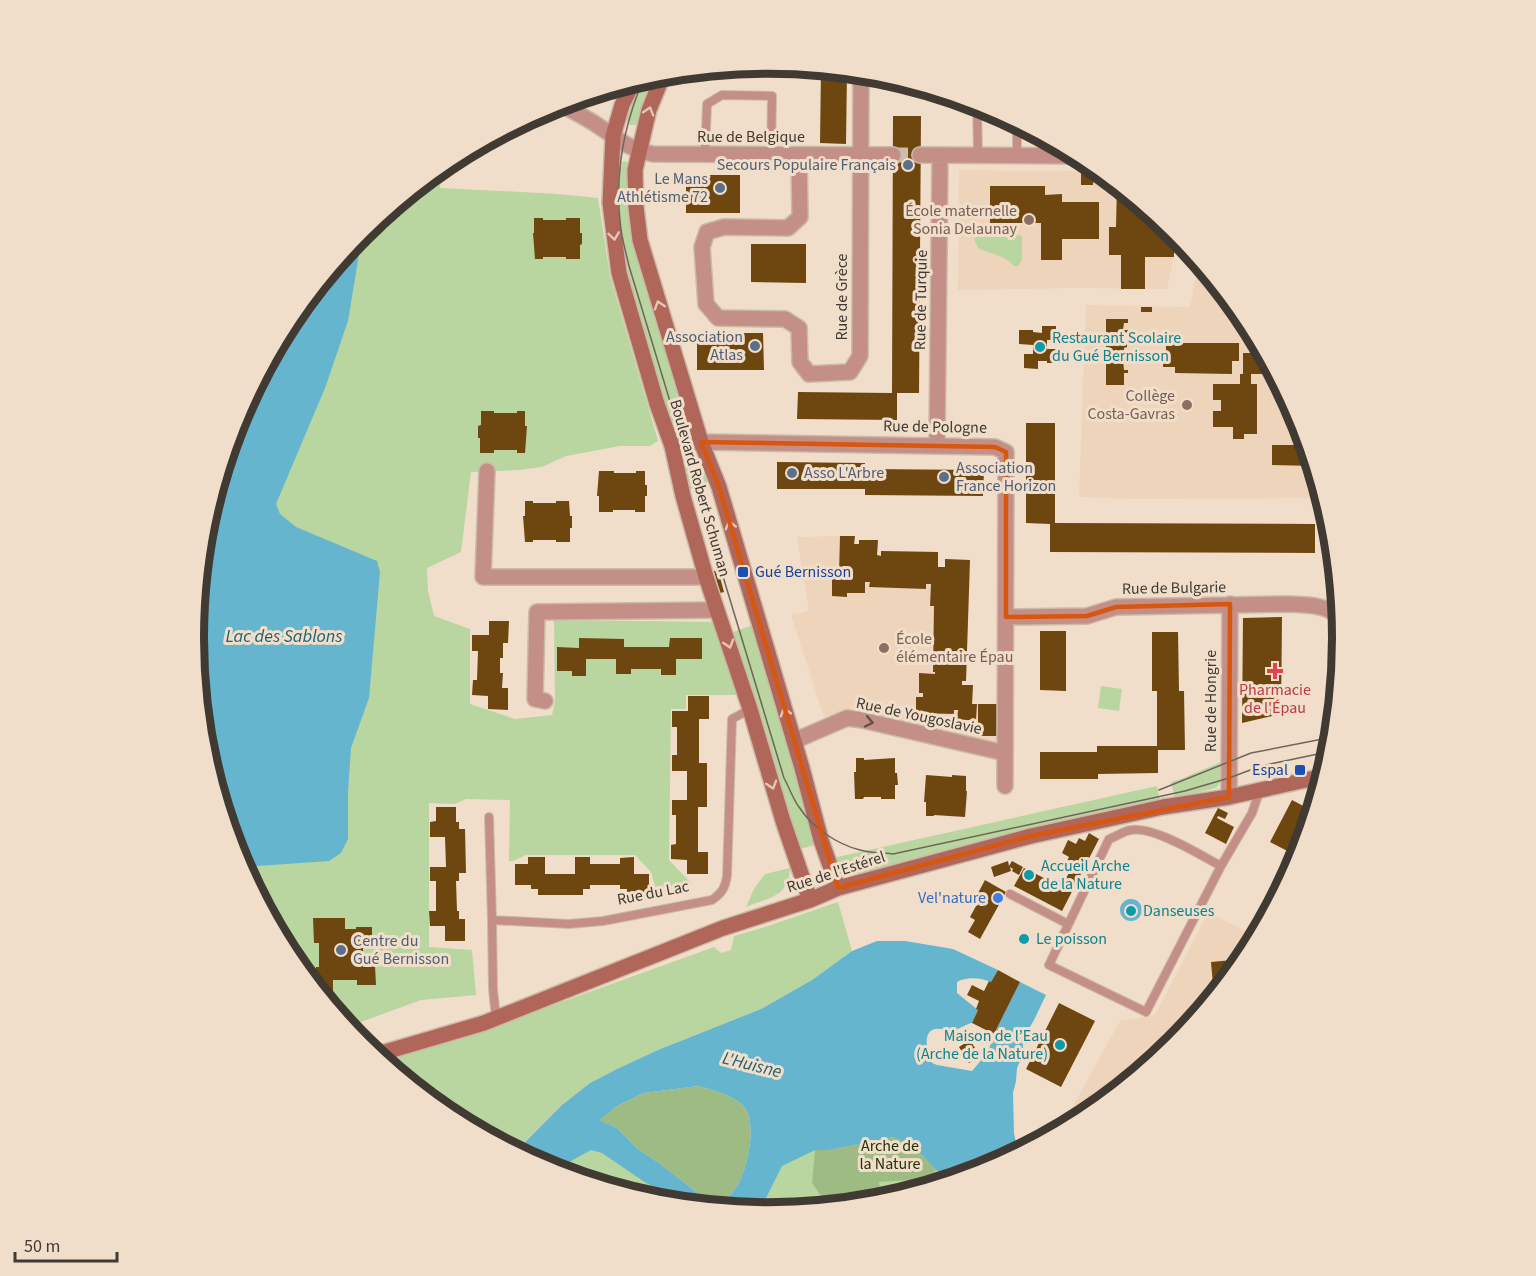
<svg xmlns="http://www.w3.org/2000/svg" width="1536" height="1276" font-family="'Source Sans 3',sans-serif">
<rect width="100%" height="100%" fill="#f1deca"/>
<path fill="#edd4ba" d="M959,170L1101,171L1174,231V257L1167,289L1077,288L958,290Z
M1199,261L1246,319L1299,418L1324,498L1131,499L1079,497L1086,305L1190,307Z
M840,536H855V544H859V540H878V555H881V551L938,552V567H945V559L970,560L966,681H962V685H973V704H997L998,744L914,724L868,714L857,706L824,717L791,615L809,611L797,537Z
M1208,913L1257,936L1246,958L1174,1045L1087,1116L1059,1131L1120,1021L1155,1015Z"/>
<path fill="#b9d5a0" d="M657,74L645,103L638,122L636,125H630L625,117L638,79Z
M624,161L629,163L631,194L690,421L688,426L682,431L673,429L640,327L619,235L615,200L617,165Z
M442,165L440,188C493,191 546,192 598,198L610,276L658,441L650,446H620L566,456L542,467L519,470L471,472L461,552L427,568L428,591L434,616L470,629V704L515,719L552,715L555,702L554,620L720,622L740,695H686V709H671L669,860L692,884L658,897L651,872L635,855H526L513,861H509L510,800L466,799L455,804L429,803V947L472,950L476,995L421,1000L347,1027L290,957L237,858L204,750L193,638L204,525L237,418L290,318L362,231Z
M982,233L1020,235L1022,237V260L1018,266H1014C1004,255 991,254 978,248L974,239Z
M692,460L702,463L710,483L687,490L683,470L685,464Z
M753,625L819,844L800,849L730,633Z
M1101,686L1122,689L1119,711L1098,708Z
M1221,762C1221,770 1223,782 1216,788L1175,798L1171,782L1181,779Z
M1157,786L1160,801L1003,835L862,873C849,873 841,869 833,858Z
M790,868C789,897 770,897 746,907L754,889L765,874Z
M838,902L852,951L812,980L761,1009L658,1050L617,1069L590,1083L562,1105L518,1148L505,1146L448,1116L381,1061L498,1025L714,947L721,953L731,950L734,936L762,928Z
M899,1107L988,1169L880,1202L768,1213L713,1208L743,1196L767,1147Z
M583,1136L706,1207L655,1202L548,1169L521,1155L529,1151Z"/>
<path fill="#9dbb82" d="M699,1086C714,1091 735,1095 745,1108C759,1126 745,1193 722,1201C716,1203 710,1201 704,1198L659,1163L638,1149L617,1128L598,1120L617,1106L644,1093Z
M894,1137L914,1146L936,1170L929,1177L924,1179L879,1182L880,1191L909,1193L880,1202L847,1205L824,1200L812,1183L815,1150H829Z"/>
<path fill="#66b5cf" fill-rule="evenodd" d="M363,230L348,321L325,388L276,504L280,514L296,527L377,561L380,572L369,698L351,748L348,792V839L341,853L329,861L242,867L237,858L204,750L193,638L204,525L237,418L285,327L288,325L296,311Z
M1120 910a11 11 0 1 1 22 0a11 11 0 1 1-22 0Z
M877,941H905L953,949L998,970L991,982C981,978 967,976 957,982V993L978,1010L972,1023C965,1024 961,1029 954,1030C948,1032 941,1028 935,1029C921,1032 928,1055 932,1063L937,1065L972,1071L988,1052L994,1034L1020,982L1046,995L1034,1020L1023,1039V1055L1017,1068L1016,1081L1013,1093L1014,1133L1017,1148L1019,1152L988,1169L956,1179L946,1176L936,1170L914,1146L894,1137L829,1150H815L782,1166L766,1198L753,1212L675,1204L659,1189L646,1183L602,1153L591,1150L553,1171L505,1146L519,1148L562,1105L590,1083L617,1069L658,1050L761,1009L812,980L852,951ZM699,1086C714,1091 735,1095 745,1108C759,1126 745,1193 722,1201C716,1203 710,1201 704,1198L659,1163L638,1149L617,1128L599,1120L617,1106L644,1093Z"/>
<path fill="#6e4610" d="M821,68L847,71L846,144L820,143Z
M893,116H921L919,393H897V420L797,419L798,392L892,393Z
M1081,170L1094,171L1093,185H1081Z
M686,175H740V213H686Z
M1117,184L1158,217L1161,223H1165L1174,231V257H1145V289H1121V255H1109V227H1116Z
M990,186H1045V195L1062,194V202H1099V239H1062V260H1041V223H990Z
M534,218H543V220H566V218H580V233H582V244L580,245V259H566V257H543V259H535L533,233H534Z
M751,244H806V283L751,282Z
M1141,307H1152V312H1141Z
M1106,319H1128V323H1124L1123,330H1128V334H1123L1124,343H1127V347L1124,348V356H1128L1127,360H1123L1124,370H1128V373H1124V385H1106Z
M1042,326H1056V340H1047V349H1061V363H1047V361H1038V369L1024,368V354H1033V345L1019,344V330H1033V332L1042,333Z
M697,333H763L764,370H697Z
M1166,343H1239V361H1232V374L1175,373V367H1163V355H1166Z
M1250,344H1260L1276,374H1251V384H1257V434H1244V439H1233V427H1213V411H1221V400H1213V384H1240V374H1243V353H1250Z
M481,411H494V413H517V411H525V426H527L525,453H517V450H494V453H480V438H478V426L481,425Z
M1026,423H1055V523L1315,524V553L1050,552V524L1026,523Z
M1272,445H1307L1314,466L1272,465Z
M777,462L865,463V469L984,470L983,496L865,495V489H777Z
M599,471H614V473H636V471H645V485H647V496H645V512H635V510H613V512H599V496H597Z
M525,501H533V503H556V501H569L570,516H572V528H570V542H556V540H533V542H525L523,516H525Z
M840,536H855L854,544H859V540H878L877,555L881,556V551L938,552V567H945V559L970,560L966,681H962V685H973L972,704H977L976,720H957L958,710H954V714L916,713V697H923V693H919V673L935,674V672H933L934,606H930L931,584H926V589L869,587L870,582H865V593H847V597L832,596V577L843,578V574H839Z
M718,570L724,592L720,593L714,571Z
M1282,617L1281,714L1242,723L1243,618Z
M489,621H509L508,643H503V658H500V673H503L502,688H508V710L488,709V696L472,695L473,680H477L478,651H472V635H489Z
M1040,631H1066V691L1040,690Z
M1152,632H1178L1179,691H1184L1185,750H1158V773L1098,774V779H1040V752H1097V746H1157V691H1152Z
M579,638L624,639V647H669L670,638H702V659H676V675H661V669H631V674H616V659H586V676H572V671H557V647L579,648Z
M688,696H709V719H699V763H707V807H698V852H708V874H687V860L671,859V845L676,844V815H672V800H687V771H672V755H677V727H672V711H688Z
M978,704H997V736H978Z
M856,758H864V760L895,758V773H897L898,785H895V799H881V797H864L863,799H855L854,772H856Z
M926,775L952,777V775L966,776V791H967L965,817L934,815V816H926V802H924Z
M1292,800L1313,811L1299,857L1270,842Z
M436,807H456V822H459V829H465L466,873H459V881H456L457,911H459V919H465V941H445V926H430L429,911H436V881H430V867H446L445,837H430V822L436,821Z
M1218,808L1228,813L1225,819L1218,816L1217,818L1234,827L1226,844L1205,833Z
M1089,833L1099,839L1062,911L1014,886L1024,868L1052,882L1055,878L1064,883L1072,866L1066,863L1069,857L1062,853L1068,840L1076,844L1079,838L1085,841Z
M528,857H545V874H575V857H590V864H620V858L634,857V874H649V894H627V889H620V885H590V889H583V895H538V889H531V885H515V864H528Z
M1008,861L1009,866L1012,861L1023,867L1019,875L1012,871L1013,869L1010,867L1011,871L994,877L991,867Z
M985,880L1006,892L980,939L968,932L975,920L970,917L981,897L977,895Z
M313,918H345V929H356V927H372V943H363V967L375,966L376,985H357V980H333V991L318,992L316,989V967H319V943H314Z
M1243,959V961L1225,984L1213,985L1211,962Z
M998,970L1020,982L994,1034L972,1023L978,1010L976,1009L979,1001L967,995L972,985L984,991L989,981L991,982Z
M1059,1003L1095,1021L1061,1087L1026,1069Z
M970,1040L980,1056L969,1063L959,1047Z"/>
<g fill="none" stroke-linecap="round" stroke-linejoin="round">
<path stroke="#cebdac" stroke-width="15" stroke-dasharray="15 8" stroke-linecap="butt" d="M893,155H920"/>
<g stroke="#cabaa9" stroke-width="10">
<path id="lane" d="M977,104L978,155
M1054,142V155
M705,155L707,104L722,95L772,96L771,155
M1017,155V122
M1338,615V591
M489,817L492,920
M1221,866C1200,855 1154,826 1131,830C1123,831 1116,837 1109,839L1049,965L1146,1012L1221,866L1252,813L1260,790
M1010,894L1068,924
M496,1018L493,989L492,920L569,924L603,921L712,900C722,893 725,888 727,876L732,719L750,709"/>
</g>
<g stroke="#cabaa9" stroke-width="18">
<path id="street" d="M559,103C572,111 585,117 597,125C618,139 628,149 653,154L893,155
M799,155L800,217L788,228L724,227L707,232L702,247L706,304L718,318L785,319L799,328L800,362L809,374L850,372L860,356L861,72
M920,155L1080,156
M937,445L940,155
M672,446L701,442L995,447L1006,452L1005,786
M487,471L483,577H706
M1006,617L1087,616L1116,607L1288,604C1306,605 1328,604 1341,619
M545,701L535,699L537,612L717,610
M794,741L847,718L862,720L1005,753
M1229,797L1230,604"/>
</g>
<g stroke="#cabaa9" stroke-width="18">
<path id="secondary" d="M664,73L649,110L635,170L636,207L640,240L701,442L719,487L802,768L821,840L838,888
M634,81L622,105L613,136L610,203L619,273L657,404L672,446L683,496L706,577L750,709L783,821L810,900
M375,1055L484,1023L723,928L810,900L838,888L1031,836L1163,807L1229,797L1324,776"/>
</g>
<use href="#lane" stroke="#c48f86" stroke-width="8"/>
<use href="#street" stroke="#c48f86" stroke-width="15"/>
<use href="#secondary" stroke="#b1665a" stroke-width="15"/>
<path stroke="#6f655a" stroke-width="1.5" d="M644,78C624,124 615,172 620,221C621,237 626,252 629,266L784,778C789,787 793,799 799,807C812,827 836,844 860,850C870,853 882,853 893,854L1185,791L1229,778L1261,766L1332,751
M1159,790L1251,753L1333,737"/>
</g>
<defs><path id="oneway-chevron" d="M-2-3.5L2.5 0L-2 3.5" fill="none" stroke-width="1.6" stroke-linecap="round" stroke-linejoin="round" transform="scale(1.5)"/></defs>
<g stroke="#e4c6b4">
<use href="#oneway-chevron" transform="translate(649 111) rotate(-73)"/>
<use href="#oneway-chevron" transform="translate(614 236) rotate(82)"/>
<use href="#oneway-chevron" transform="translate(659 305) rotate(-107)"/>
<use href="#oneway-chevron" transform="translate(730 525) rotate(-106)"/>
<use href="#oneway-chevron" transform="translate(729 644) rotate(73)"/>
<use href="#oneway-chevron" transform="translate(785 712) rotate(-107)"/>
<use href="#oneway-chevron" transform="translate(772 785) rotate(73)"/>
</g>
<use stroke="#624f47" href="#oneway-chevron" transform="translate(869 722) rotate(12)"/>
<path fill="none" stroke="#d75610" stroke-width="4.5" stroke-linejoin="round" d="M701,442L995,447L1006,452V617L1087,616L1116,607L1230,604L1229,797L1031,836L838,888L719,487Z"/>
<g fill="#5c6f8a" stroke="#f1deca" stroke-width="2">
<circle cx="908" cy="165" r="6"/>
<circle cx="720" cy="188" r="6"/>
<circle cx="755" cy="346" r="6"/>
<circle cx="792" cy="473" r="6"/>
<circle cx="944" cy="477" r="6"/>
<circle cx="341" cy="950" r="6"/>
</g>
<g fill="#8d6e63" stroke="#f1deca" stroke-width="2">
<circle cx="1029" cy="220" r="6"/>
<circle cx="1187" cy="405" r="6"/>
<circle cx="884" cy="648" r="6"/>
</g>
<g fill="#0f9aa8" stroke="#f1deca" stroke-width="2">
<circle cx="1040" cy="347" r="6"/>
<circle cx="1029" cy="875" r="6"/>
<circle cx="1131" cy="911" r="6"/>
<circle cx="1024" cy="939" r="6"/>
<circle cx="1060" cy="1045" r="6"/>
</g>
<g fill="#1a4fb4" stroke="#f1deca" stroke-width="2">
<rect x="737" y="566" width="12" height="12" rx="3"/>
<rect x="1294" y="764" width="12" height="12" rx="3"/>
</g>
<path fill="#e0444e" stroke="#f1deca" stroke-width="2" d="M1272 662h6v6h6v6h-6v6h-6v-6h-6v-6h6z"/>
<circle fill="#3f7fe0" stroke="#f1deca" stroke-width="2" cx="998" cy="898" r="6"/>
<g text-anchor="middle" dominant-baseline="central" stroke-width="6" stroke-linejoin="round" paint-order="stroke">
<g font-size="16" fill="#413a32" stroke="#f1deca">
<text x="751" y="137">Rue de Belgique</text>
<text transform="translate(842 297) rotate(-90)">Rue de Grèce</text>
<text transform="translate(921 300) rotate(-89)">Rue de Turquie</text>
<text transform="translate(935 427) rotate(1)">Rue de Pologne</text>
<text transform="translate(700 488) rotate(74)">Boulevard Robert Schuman</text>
<text transform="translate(1174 588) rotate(-1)">Rue de Bulgarie</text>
<text transform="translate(1211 701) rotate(-90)">Rue de Hongrie</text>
<text transform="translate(919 716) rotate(12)">Rue de Yougoslavie</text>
<text transform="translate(836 872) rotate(-18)">Rue de l'Estérel</text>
<text transform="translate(653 893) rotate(-11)">Rue du Lac</text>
</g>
<g font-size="16" fill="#4e5e75" stroke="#f1deca" text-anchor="end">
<text x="896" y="165">Secours Populaire Français</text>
<text x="708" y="179">Le Mans<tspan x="708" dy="18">Athlétisme 72</tspan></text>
<text x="743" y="337">Association<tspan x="743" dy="18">Atlas</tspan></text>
<text x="956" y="468" text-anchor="start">Association<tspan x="956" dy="18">France Horizon</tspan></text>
<text x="804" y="473" text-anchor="start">Asso L'Arbre</text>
<text x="353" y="941" text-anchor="start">Centre du<tspan x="353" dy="18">Gué Bernisson</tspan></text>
</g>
<g font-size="16" fill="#785e54" stroke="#f1deca" text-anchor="end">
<text x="1017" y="211">École maternelle<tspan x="1017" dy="18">Sonia Delaunay</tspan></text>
<text x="1175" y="396">Collège<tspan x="1175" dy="18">Costa-Gavras</tspan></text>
<text x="896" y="639" text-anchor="start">École<tspan x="896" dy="18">élémentaire Épau</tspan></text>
</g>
<g font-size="16" fill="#0d838f" stroke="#f1deca" text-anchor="start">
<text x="1052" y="338">Restaurant Scolaire<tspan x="1052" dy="18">du Gué Bernisson</tspan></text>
<text x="1041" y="866">Accueil Arche<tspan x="1041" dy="18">de la Nature</tspan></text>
<text x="1143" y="911">Danseuses</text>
<text x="1036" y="939">Le poisson</text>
<text x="1048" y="1036" text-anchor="end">Maison de l’Eau<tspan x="1048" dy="18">(Arche de la Nature)</tspan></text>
</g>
<g font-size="16" fill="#164399" stroke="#f1deca" text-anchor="start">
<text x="755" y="572">Gué Bernisson</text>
<text x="1288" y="770" text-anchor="end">Espal</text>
</g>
<g font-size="16" fill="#be3a42" stroke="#f1deca">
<text x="1275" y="690">Pharmacie<tspan x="1275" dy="18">de l'Épau</tspan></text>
</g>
<g font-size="16" fill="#366cbe" stroke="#f1deca" text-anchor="end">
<text x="986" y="898">Vel'nature</text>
</g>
<g font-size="16" fill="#203309" stroke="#f1deca">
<text x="890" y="1146">Arche de<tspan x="890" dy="18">la Nature</tspan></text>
</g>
<g font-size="18" font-style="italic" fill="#216072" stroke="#f1deca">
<text x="284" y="636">Lac des Sablons</text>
<text transform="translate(752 1065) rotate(14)">L'Huisne</text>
</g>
</g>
<path d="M0 0H1536V1276H0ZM204 638a564 564 0 1 1 1128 0a564 564 0 1 1-1128 0Z" fill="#f1deca" fill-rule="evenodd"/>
<path fill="none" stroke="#413a32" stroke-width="8" d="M204 638a564 564 0 1 1 1128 0a564 564 0 1 1-1128 0Z"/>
<path d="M15 1252v9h102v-9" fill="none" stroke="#413a32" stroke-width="3"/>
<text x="24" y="1252" font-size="18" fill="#413a32" stroke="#f1deca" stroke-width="4.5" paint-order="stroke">50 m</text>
</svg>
